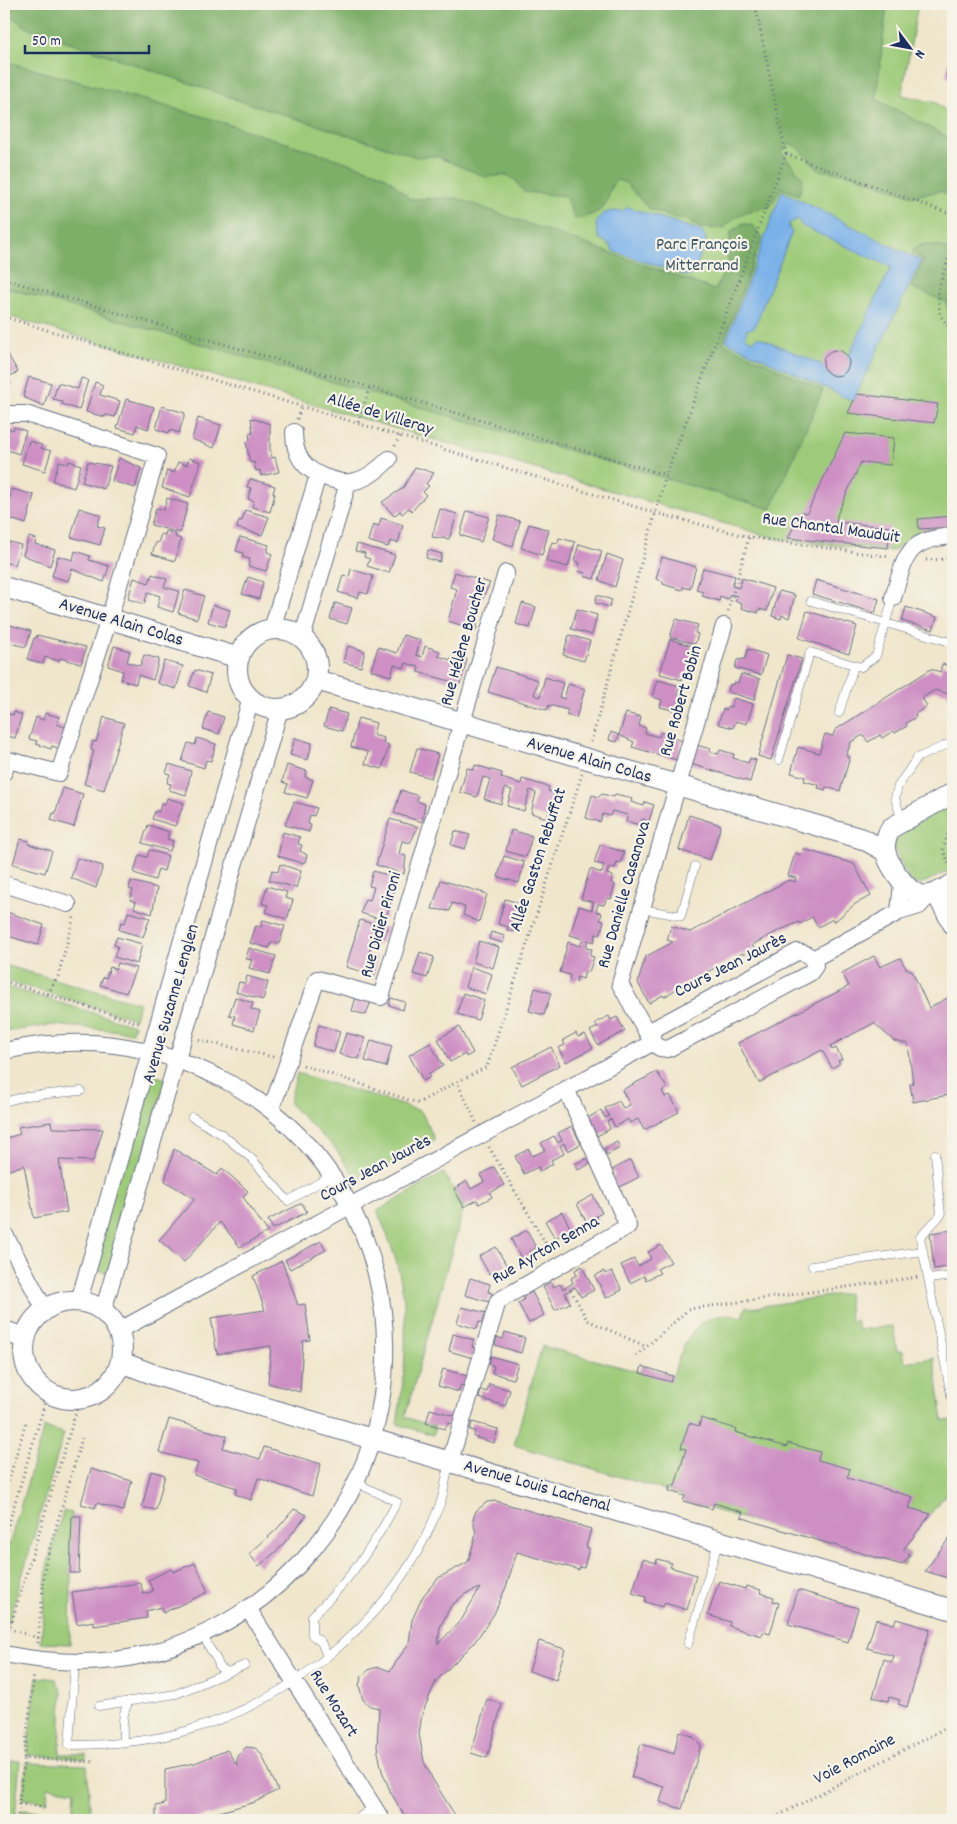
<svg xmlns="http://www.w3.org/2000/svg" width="957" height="1824" font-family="Dekko,sans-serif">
<rect width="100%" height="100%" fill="#f7f3e8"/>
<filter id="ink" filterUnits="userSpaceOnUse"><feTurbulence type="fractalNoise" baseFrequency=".02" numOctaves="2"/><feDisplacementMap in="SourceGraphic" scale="10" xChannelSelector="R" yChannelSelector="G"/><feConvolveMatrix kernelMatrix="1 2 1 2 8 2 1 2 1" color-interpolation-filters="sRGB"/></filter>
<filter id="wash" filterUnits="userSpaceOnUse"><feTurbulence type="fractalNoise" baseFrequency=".0096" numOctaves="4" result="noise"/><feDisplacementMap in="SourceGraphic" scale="20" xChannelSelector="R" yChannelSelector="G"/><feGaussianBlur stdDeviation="1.12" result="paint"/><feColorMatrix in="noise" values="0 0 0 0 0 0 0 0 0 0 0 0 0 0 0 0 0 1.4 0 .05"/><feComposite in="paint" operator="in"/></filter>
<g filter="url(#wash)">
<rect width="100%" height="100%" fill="#f0e6cc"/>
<path fill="#9ecb79" stroke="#5c7d6c" d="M4,4H918L902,95L937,103L953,118V528L921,531L892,551L781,540L4,315Z
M953,803V869L919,885L909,880L893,846L897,835Z
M4,965L139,1003L135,1019L4,980Z
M4,986L134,1025L132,1032L53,1025L4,1032Z
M147,1073L166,1079L108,1273L90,1268Z
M297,1073L421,1111L435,1140L359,1182L334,1147L289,1104Z
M444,1173L464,1207L405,1417L435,1427L433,1435L397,1424C405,1378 410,1318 399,1272C394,1251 386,1231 377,1211Z
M848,1293L850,1321L856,1320L858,1330L893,1326L897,1351H903L905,1362L934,1358L943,1421L953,1420V1485L903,1549L910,1555L903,1565L683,1501L684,1496L514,1445L542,1346L640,1372L642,1366L673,1376C683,1340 698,1307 742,1317L746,1306L750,1308Z
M44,1427L64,1433L8,1624L4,1623V1562Z
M63,1511L72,1513L70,1644L41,1643L47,1566Z
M37,1677L56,1679L62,1692L60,1754H86V1759L27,1755Z
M11,1761H20L15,1818L14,1820H4V1777H10Z
M27,1763L87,1765L91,1820H65L66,1814L73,1815L75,1791L48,1787L47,1802L22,1799Z
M22,1810L46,1812L45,1820H20Z"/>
<path fill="#7eaf69" stroke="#4c6f64" d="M4,4H887L876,99L953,140V198L941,191L912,196L854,175L819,170L800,149L791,144L781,152L803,178L799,195L781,188L770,207C750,210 738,212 724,228H700L683,218H672L648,208L626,183L617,180C611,184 611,189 608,197C604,213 590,216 575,219L565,196L524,192L516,181L507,175L486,177L435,156L417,157L241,101L26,27L4,11Z
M4,61L205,117L377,172L389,179L410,199L456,198L715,290L727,266L731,232L743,223L753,226L762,237L723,343L823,390L771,509L4,287Z
M925,244L942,247L953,253V319L950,318L946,302L911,287L923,260L912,253L915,247Z"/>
<path fill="#79b1e9" stroke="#4a70a4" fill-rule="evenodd" d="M782,191L921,261L853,401L726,341ZM798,219L802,226L891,267L848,357V369L839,376L829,375L821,364L758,337L753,341L745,337L747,329L754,328L792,232L789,229V223Z
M627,207L701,231L706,238L694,274L687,276L613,251L610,245L599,238L596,226C599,211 610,211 623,211Z"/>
<g id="blocks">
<path fill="#ce90c4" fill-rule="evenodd" d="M952,44H953V78L946,77Z
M823 363a13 13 0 1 1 26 0a13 13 0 1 1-26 0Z
M7,353L18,372L8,377L11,384L4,388V354Z
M29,377L51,383L44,406L23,397Z
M81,378L88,380L79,410L62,404V401L53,399L58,383L78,389Z
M95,382L103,385L100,395L120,401L115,417L106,415L105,417L86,412Z
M857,394L938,404L934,423L848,413Z
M126,399L154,407L148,429L137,425L135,433L117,428Z
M162,406L185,413L179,433L170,430L169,433L156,429Z
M198,418L221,425L214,448L192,439Z
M251,418L270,424V449L272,458L275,457L279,472L261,476L260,470L256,471L254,462L250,463L246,442L250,441L249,433H253Z
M4,427L13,430L14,427L26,431L19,454L4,449Z
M845,433L894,438L891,465L861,462L837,515L836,522L890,527L888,548L788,538L801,512L807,513Z
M29,441L42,445L41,448L51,451L45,471L22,464Z
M119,458L141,468L135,488L112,481Z
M189,458L201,462L190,497L162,488L167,470L174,473L178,462L187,465Z
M59,461L68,464L69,461L81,465L74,488L53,481Z
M88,462L111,466L104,489L82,482Z
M415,467L434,473L426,484L429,486L423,492L426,495L412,511L409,508L402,514L400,511L394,516L382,502L403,488Z
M250,479L275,486L273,493L275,494L270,512L252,507L254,501L248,499L251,488L247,487Z
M12,489L34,495L26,524L4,517V499L9,500Z
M167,498L188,504L180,533L151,525L156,508L164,510Z
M79,508L101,515L97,526L105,528L100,545L71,537Z
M440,509L457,514L449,539L432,537Z
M245,510L269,517L262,535L237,528L239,520L242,521Z
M467,511L489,517L481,542L460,535Z
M499,515L520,521L513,546L492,539Z
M953,516V527L919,529L918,519Z
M381,518L403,525L398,543L390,541L388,547L368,541L373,524L379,526Z
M529,524L549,530L542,555L521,548Z
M4,530L9,532L6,541L21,545L15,565L4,562Z
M166,531L176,534L175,537L181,539L175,561L152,554L156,542L158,543L161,534L165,535Z
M29,537L36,539L35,544L55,550L50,566L23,555Z
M240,537L269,545L267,552L272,554L266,571L248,566L250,559L242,557L243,553L236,551Z
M559,538L575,542L568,567L546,561L552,542L558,543Z
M357,544L395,555L389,573L367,566L370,559L364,557L365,553L355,551Z
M579,544L602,551L594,579L584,576L585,573L578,571L580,563L574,561Z
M428,550L442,554L440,562L426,558Z
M75,551L90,556L89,560L109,566L104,582L72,569L68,581L52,576L58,556L73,560Z
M607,554L623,560L615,587L599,580Z
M662,557L696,567L690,589L683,587L682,590L672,587L663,584V581L656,579Z
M703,568L735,576L732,586L739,588L742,578L773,588L767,611L759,609L758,613L741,608L742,603L735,601L737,596L730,594L728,599L720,596L719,601L702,596L703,592L696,590Z
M351,569L373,576L368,594L360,592L358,598L338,592L343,575L349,577Z
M455,572L490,583L482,599L475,596L471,610L479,612L476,630L448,621L457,589L450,587Z
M152,574L167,579L164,587L179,591L173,612L157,607L160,596L148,592L144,604L128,599L134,578L149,583Z
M248,577L263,582L259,599L242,594Z
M816,580L879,599L875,613L812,594Z
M185,590L204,596L197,619L178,613Z
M779,591L795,595L789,618L782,615L781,619L772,616Z
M597,595L612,600L609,607L595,603Z
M335,603L352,608L347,624L330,619Z
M522,603L536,607L530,628L516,624Z
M213,605L230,610L225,627L208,622Z
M906,607L937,617L933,630L902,621Z
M577,609L597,615L592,635L571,629Z
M807,611L857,626L849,654L799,638Z
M676,619L698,625L695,633L698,634L695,644L670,637Z
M10,625L31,631L26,647L6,642L4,648V626L9,628Z
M37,635L86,647L81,664L60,658L59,661L45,657L43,664L27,659L34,638H36Z
M403,635L420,640L416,655L422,657L425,646L440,651L438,656L451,660L453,655L467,659L460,684L418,672L419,667L406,663L404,668L394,665L391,676L371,670L378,647L397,653Z
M569,635L590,641L584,661L563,655Z
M670,639L692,646L690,653L693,654L687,674L684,673L682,680L660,674Z
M114,646L130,651L127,662L140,666L144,655L159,659L153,680L138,675L136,684L121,680L123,671L108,666Z
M348,646L365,651L361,667L343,662Z
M748,649L767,655L761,675L735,668L737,660L745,659Z
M787,655L802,659L771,760L758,756Z
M164,661L183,666L176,689L157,683Z
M942,664L953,667V699L948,697L949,694L935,690L922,698L927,706L915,714L916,717L906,723L907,726L895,733L893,731L882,738L880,735L868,742L863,735L851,742L846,756L850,757L840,791L826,787L825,790L818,788L819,785L804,781L805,777L791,773L798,747L819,753L825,734L833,736L835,730L931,669L940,672Z
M496,667L538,680L534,695L540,697L545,677L563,683L559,697L564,699L568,684L585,689L576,718L566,715L568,710L549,705L547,710L488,692Z
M195,670L211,675L206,692L189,686Z
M741,674L760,679L754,700L728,692L730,684L733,685L734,682L738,683Z
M658,680L680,686L678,694L681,695L676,711L660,707L662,700L653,697Z
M734,698L753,704L747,724L736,721L733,728L718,724L723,709L726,710L728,706L731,707Z
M329,709L347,714L342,731L324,726Z
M14,712L22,715L15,738L4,735V713L13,715Z
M208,712L224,717L219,734L203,729Z
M45,713L59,717L57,724L67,728L61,749L52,746L51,749L36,744L37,741L29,739L36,717L43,720Z
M626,713L641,717L639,726L646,728L645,733L659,737L661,732L682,741L677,760L632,747L634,742L619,735Z
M104,717L124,723L104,790L84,784L94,751L91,750L93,741L96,742Z
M358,718L376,723L373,735L384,738L383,743L389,745L382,769L365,764L368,752L351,747Z
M611,732L619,735L617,742L609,740Z
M197,738L216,744L211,761L206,760L204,768L182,761L188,743L195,745Z
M295,738L312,743L308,760L290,755Z
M696,745L711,749L710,752L718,754L720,750L734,754L733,758L748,763L750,758L756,760L750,782L691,764Z
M417,748L438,754L431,778L410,772Z
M169,764L191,771L186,795L169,790L171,784L167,783L170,774L166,773Z
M287,765L307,771L305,777L313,780L307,798L285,792L288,784L282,782Z
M475,765L502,773L501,778L521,784L522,779L549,787L548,791L555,793L547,818L531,813L536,793L530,790L524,811L507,806L512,790L505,788L501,804L484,799L490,779L483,777L477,797L460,792L467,768L474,770Z
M63,788L83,794L74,827L51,820L53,813L55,814Z
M401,790L418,796L417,801L425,804L422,822L394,813Z
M602,794L614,797L615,794L624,796L632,799L631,802L644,806L645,802L654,805L649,821L642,819L640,825L626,821L628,815L612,811L610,816L603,814L600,822L586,818L592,795L599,797Z
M167,798L184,803L175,826L152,819L155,811L159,812L161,803L165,804Z
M294,802L317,808L314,816L310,815L308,824L311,825L309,832L285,825Z
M689,815L721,825L710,860L679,850Z
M390,819L418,827L410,843L402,841L399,854L406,856L404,874L376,865Z
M148,825L169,832L167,839L173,841L170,851L142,843Z
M511,830L532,836L526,857L506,851Z
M455,831L470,835L465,849L451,845Z
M283,832L300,837L298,844L302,845L300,851L307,855L305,862L302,863L278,856Z
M20,839L29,841L28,844L52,851L45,873L13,864Z
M600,845L624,852L621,863L617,862L615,868L609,867L608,871L607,874L613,876L611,883L615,884L611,899L607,898L604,905L598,904L596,911L602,913L600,920L604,921L600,935L596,934L594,942L588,940L586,948L592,949L590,956L594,957L589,972L585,971L583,979L577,977L576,982L569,980L570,975L560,972L568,942L580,946L583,939L570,935L579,906L592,910L593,902L581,899L590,869L602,873L604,865L594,863Z
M803,849L854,864L871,896L855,904L834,922L833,919L818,927L812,917L800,924L799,922L778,931L752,945L754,948L744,955L743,953L681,986L664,997L663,995L649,1003L638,983L645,957L673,942L667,940L671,926L690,932L789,880L795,882L796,878L788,876L795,853L801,855Z
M149,850L168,856L164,871L158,869L155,880L134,873L139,855L147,857Z
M504,856L524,862L519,883L498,877Z
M77,858L103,866L96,888L71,878Z
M280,864L301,871L296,888L269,880L272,870L278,872Z
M373,871L398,878L385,921L361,913L365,899L370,900L372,894L374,887L369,886Z
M441,880L487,894L479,922L463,915L465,907L452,903L450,911L432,909Z
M131,881L157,888L152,914L134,908L136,902L130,900L133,890L129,889Z
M267,886L287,892L285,898L293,900L287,919L266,912L268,905L262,904Z
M505,899L522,904L514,932L507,930L508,927L498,924Z
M4,911L44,925L38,945L4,935Z
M128,912L150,918L143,937L119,930L121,922L125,923Z
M263,920L285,926L279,944L272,942L269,948L250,943L256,926L261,927Z
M360,920L388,928L380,944L373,942L368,955L377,957L374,975L346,967Z
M491,932L505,936L503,943L489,939Z
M117,937L142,944L137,964L114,957L118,946L114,945Z
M479,941L499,947L493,968L473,962Z
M249,948L276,956L270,974L249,968L252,960L246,959Z
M420,952L434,957L427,978L413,974Z
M874,956L880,967L900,958L906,968L912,971L929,1008L953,995V1094L913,1102L910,1084L913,1083L908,1044L894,1041L874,1023L830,1046L832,1050L836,1048L842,1059L838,1061L840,1063L832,1068L822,1050L759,1083L738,1043L849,986L842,973Z
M118,963L136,968L126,993L100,985L103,977L106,978L110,967L116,969Z
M471,967L492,974L486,994L465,987Z
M247,976L268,982L263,1000L236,992L239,982L245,983Z
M535,988L551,993L544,1015L529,1011Z
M463,993L484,1000L478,1020L457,1014Z
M235,997L253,1003L251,1009L260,1012L254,1030L233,1024L235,1016L229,1015Z
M356,997L371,1001L366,1015L352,1011Z
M391,998L405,1002L403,1010L389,1005Z
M609,1016L611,1020L617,1017L625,1031L598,1045L590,1031L598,1027L595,1023Z
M319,1025L340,1031L334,1052L313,1046Z
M459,1027L473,1053L466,1057L465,1054L450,1062L438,1039Z
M346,1033L365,1038L359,1059L339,1054Z
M576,1033L578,1037L585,1034L593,1048L566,1062L558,1048L565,1045L563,1040Z
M371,1040L392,1046L386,1067L365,1061Z
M430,1043L443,1066L428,1074L430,1077L423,1081L409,1055Z
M551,1047L560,1065L522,1085L512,1067Z
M657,1072L667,1088L662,1091L665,1097L670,1095L679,1112L644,1130L638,1119L630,1123L628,1119L615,1127L611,1119L607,1121L610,1129L597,1136L588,1118L601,1110L605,1118L609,1116L605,1108L619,1101L623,1108L630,1105L622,1090Z
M51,1122L52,1128L103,1129L93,1161L59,1160L67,1212L34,1218L24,1165L4,1172V1139L20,1134L18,1127Z
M572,1126L581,1144L568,1151L564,1143L560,1146L564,1154L551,1160L553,1164L540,1171L538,1167L524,1174L515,1156L529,1149L532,1156L539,1153L545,1150L541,1143L554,1136L558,1143L562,1140L558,1133Z
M617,1142L620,1148L607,1155L604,1149Z
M174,1149L217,1175L222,1168L248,1191L243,1197L268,1232L240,1247L220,1222L184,1262L159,1240L195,1199L165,1181Z
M589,1157L592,1163L578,1170L575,1164Z
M630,1160L639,1177L618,1188L612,1177L615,1175L612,1170Z
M494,1167L504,1185L490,1193L492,1197L479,1204L477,1200L464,1207L454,1189L467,1181L471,1189L484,1182L480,1175Z
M593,1195L602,1213L596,1216L598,1220L588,1225L577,1204Z
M302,1203L307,1212L273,1229L268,1220Z
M562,1212L573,1233L563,1239L561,1235L555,1238L545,1221Z
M527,1230L536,1248L530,1251L532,1255L522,1260L511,1239Z
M953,1230V1266L934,1269L930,1233Z
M321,1241L326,1250L290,1269L285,1260Z
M661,1245L671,1262L657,1269L660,1273L646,1280L644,1276L630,1283L621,1265L634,1259L638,1266L651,1259L648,1252Z
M496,1247L508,1268L497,1274L495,1270L489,1274L479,1256Z
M282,1261L298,1305L305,1304L310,1340L303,1341L300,1392L268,1383L271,1346L217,1354L211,1318L265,1310L253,1276Z
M582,1266L594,1290L581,1297L575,1287L565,1293L570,1303L555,1310L543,1287L551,1282L553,1287L560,1284L563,1289L573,1283L571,1278L577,1275L575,1270Z
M604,1271L605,1274L612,1271L622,1290L606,1298L595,1276Z
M470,1278L490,1284L488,1292L492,1293L489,1302L465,1295Z
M532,1292L544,1315L529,1323L518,1303L524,1300L523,1297Z
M462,1307L486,1313L483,1323L479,1322L477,1329L457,1323Z
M505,1332L525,1338L521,1353L495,1345L497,1337L503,1339Z
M453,1334L474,1340L472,1347L475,1348L473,1358L449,1351Z
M491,1356L518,1364L513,1379L492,1373L494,1366L489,1364Z
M642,1366L673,1376L671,1382L640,1373Z
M443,1369L467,1376L464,1386L461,1385L459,1392L438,1386Z
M489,1384L510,1390L505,1406L479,1398L481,1390L487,1392Z
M430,1409L455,1416L453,1424L448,1423L445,1429L426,1423Z
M701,1418L736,1429L735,1432L787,1447L788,1443L820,1452L818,1460L850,1469L847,1478L913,1497L909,1508L931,1514L903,1550L910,1555L902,1565L755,1522L741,1517L743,1512L714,1503L712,1509L683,1501L685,1496L669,1491L670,1485L675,1486L686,1449L681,1448L689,1423L699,1426Z
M169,1419L227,1436L223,1448L260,1459L264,1447L321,1464L312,1496L258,1478L251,1500L235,1494L237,1488L194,1475L198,1463L159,1452Z
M472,1422L498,1429L494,1443L474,1437L475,1431L470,1430Z
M91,1469L132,1481L123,1511L97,1503L95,1508L81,1504Z
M151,1471L165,1475L156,1510L142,1507Z
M496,1501L591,1529L586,1547L589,1548L584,1568L580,1567L579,1570L517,1552L506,1587L494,1614L474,1643L436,1681L422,1714L419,1734L424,1762L433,1780L458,1820H407L391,1793L382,1771L377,1747L379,1708L370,1706L363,1700L359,1685L362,1676L370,1669L379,1667L390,1671L409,1643L412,1620L423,1596L438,1578L468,1562L476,1534L473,1519L476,1511L487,1502ZM480,1588L462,1619L438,1644L440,1627L451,1606L465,1594Z
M294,1509L307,1515L280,1548L259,1566L249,1554L277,1529Z
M72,1516H81L79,1573H70Z
M953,1533V1577L951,1579L925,1571Z
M643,1559L656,1563L657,1559L672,1563L670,1567L696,1575L687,1610L665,1603L663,1607L645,1602L646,1597L632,1593Z
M195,1563L208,1592L163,1613L161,1607L146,1611L147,1618L94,1626V1621L77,1624L72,1592L141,1583L143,1594L148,1593L153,1591L148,1580L171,1569L173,1572Z
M719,1581L745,1589L746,1586L761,1590L760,1593L774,1597L773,1601L779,1603L770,1634L763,1632L762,1636L744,1631L729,1626L730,1622L708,1615Z
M798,1590L858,1608L848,1642L788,1624Z
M876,1619L894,1624L896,1619L930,1629L907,1707L898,1704L900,1700L889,1697L888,1701L873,1697L884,1659L892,1662L894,1656L867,1648Z
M539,1641L565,1649L556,1680L529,1671Z
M487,1699L502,1704L487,1758L471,1753Z
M679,1731L692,1736L701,1745L682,1809L660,1802L664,1787L631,1777L641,1744L674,1754Z
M246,1747L255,1748L261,1753L278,1790L255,1802L191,1820H156V1806L165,1804V1769L195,1763L227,1750L237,1765V1756Z"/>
</g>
</g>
<g filter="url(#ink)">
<use href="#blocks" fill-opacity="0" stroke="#666f84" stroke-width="1"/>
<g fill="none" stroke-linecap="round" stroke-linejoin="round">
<g stroke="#666f84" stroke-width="9">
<path id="service" d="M811,601L947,641
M839,713L854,666
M779,760L810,652L861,667L876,656L893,598
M902,821L895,798L898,786L917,758L953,742
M642,909L681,916L695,866
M4,1102L26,1096L81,1091
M192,1117L223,1135L252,1159L288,1201L332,1175
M935,1154L941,1215L920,1237L952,1400
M812,1266L923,1251
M929,1279L953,1276
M204,1635C206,1648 219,1657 219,1667L228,1672
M688,1644L718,1543
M327,1656L321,1642L312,1635V1616C347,1584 375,1544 397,1502L365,1487L359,1480
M75,1663L69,1745C107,1745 153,1741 189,1730C299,1698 399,1612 440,1504C445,1491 446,1476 449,1463
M99,1706L176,1694L245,1665
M123,1741C123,1726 121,1715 129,1701
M355,1820L374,1807"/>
</g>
<g stroke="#666f84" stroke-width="18">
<path id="minor" d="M4,414H26L157,456L109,619L59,773L8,760L4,772
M294,432C294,456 304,470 327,478C334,480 341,483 349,482C365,481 378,470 389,459
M893,598C906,555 905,540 953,536
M272,629L318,475
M302,638L348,483
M4,884L68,904
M899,912L902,883
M797,952C807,953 812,956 815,966L810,973L668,1049L660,1048L652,1043V1030Z
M813,959L899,912L919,906L929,895
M650,1038L620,984L724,626
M4,1051C83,1034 149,1043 222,1079C273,1105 314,1145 343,1193C373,1243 387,1302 385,1360C381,1501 280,1622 143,1655C97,1666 50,1663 4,1654
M271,1110L317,979L381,997L506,573
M4,1233L45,1310
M79,1301L251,698
M103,1311L280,709
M118,1331L652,1043
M450,1461L498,1301L628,1226L566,1089
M249,1610L382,1820"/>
</g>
<g stroke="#666f84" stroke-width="22">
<path id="tertiary" d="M4,587L239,658
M237 669a40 40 0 1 1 80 0a40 40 0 1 1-80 0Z
M316,680L863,839L885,851
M953,793L891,828C887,835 884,842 885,850C888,864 906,892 921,895C932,898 944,889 953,884
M936,893L953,924
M24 1350a49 49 0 1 1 98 0a49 49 0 1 1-98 0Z
M4,1331L25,1338
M121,1362L155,1375L953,1610"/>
</g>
<path stroke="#666f84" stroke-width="3" stroke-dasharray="1 4" stroke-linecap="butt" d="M786,154L953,215
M953,245L938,290L940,315L953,333
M4,279L666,475
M4,317L656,513L749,537L890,557
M297,419L302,405
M358,422L370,387
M395,446L400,435
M926,560L953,559
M728,611L749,537
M591,742L666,475L786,154L755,4
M951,868L943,850L953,817
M4,981L142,1024
M48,994L58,976L74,917
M199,1040L273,1057
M303,1065L418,1103L457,1082
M476,1122L457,1082L487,1067L582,774
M489,1147L552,1254
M571,1290L587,1320L647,1347
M636,1356L689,1309L918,1277
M4,1496L26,1422
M4,1539L48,1393
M4,1627L38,1638
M6,1640L80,1399
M38,1643L45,1565L82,1438
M24,1758L34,1674
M19,1804L46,1807
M17,1820L24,1758L95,1762
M770,1820L953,1724
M952,1820L953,1818"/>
<use href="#service" stroke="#fff" stroke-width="8"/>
<use href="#minor" stroke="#fff" stroke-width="16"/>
<use href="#tertiary" stroke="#fff" stroke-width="20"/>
</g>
</g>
<g text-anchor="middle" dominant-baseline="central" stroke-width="4.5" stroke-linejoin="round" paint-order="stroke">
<g font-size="18" fill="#3c5665" stroke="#f7f3e8">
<text x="702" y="245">Parc François<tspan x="702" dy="21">Mitterrand</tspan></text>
</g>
<g font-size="18" fill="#1b2f5e" stroke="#f7f3e8">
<text transform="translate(380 415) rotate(17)">Allée de Villeray</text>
<text transform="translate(831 529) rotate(8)">Rue Chantal Mauduit</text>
<text transform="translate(121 623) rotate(17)">Avenue Alain Colas</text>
<text transform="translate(465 642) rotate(-74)">Rue Hélène Boucher</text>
<text transform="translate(682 701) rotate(-74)">Rue Robert Bobin</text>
<text transform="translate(589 761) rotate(16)">Avenue Alain Colas</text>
<text transform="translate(539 860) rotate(-72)">Allée Gaston Rebuffat</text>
<text transform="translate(625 895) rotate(-74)">Rue Danielle Casanova</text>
<text transform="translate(382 925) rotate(-74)">Rue Didier Pironi</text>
<text transform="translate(731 966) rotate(-27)">Cours Jean Jaurès</text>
<text transform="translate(172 1004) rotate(-74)">Avenue Suzanne Lenglen</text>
<text transform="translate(376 1169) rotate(-28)">Cours Jean Jaurès</text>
<text transform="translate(546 1251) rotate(-30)">Rue Ayrton Senna</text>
<text transform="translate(537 1487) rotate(16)">Avenue Louis Lachenal</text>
<text transform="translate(333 1704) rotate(58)">Rue Mozart</text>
<text transform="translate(855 1760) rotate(-28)">Voie Romaine</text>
</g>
</g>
<rect width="957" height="1824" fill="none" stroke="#f7f3e8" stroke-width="20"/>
<g transform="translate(910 48) rotate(122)" stroke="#f7f3e8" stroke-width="4" paint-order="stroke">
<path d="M0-4L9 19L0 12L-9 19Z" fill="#1b2f5e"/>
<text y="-8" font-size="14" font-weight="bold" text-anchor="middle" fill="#1b2f5e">N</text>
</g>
<path d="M25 45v8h124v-8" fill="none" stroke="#1b2f5e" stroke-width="2.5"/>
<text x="32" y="45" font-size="15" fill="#1b2f5e" stroke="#f7f3e8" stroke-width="4" paint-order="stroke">50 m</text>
</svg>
